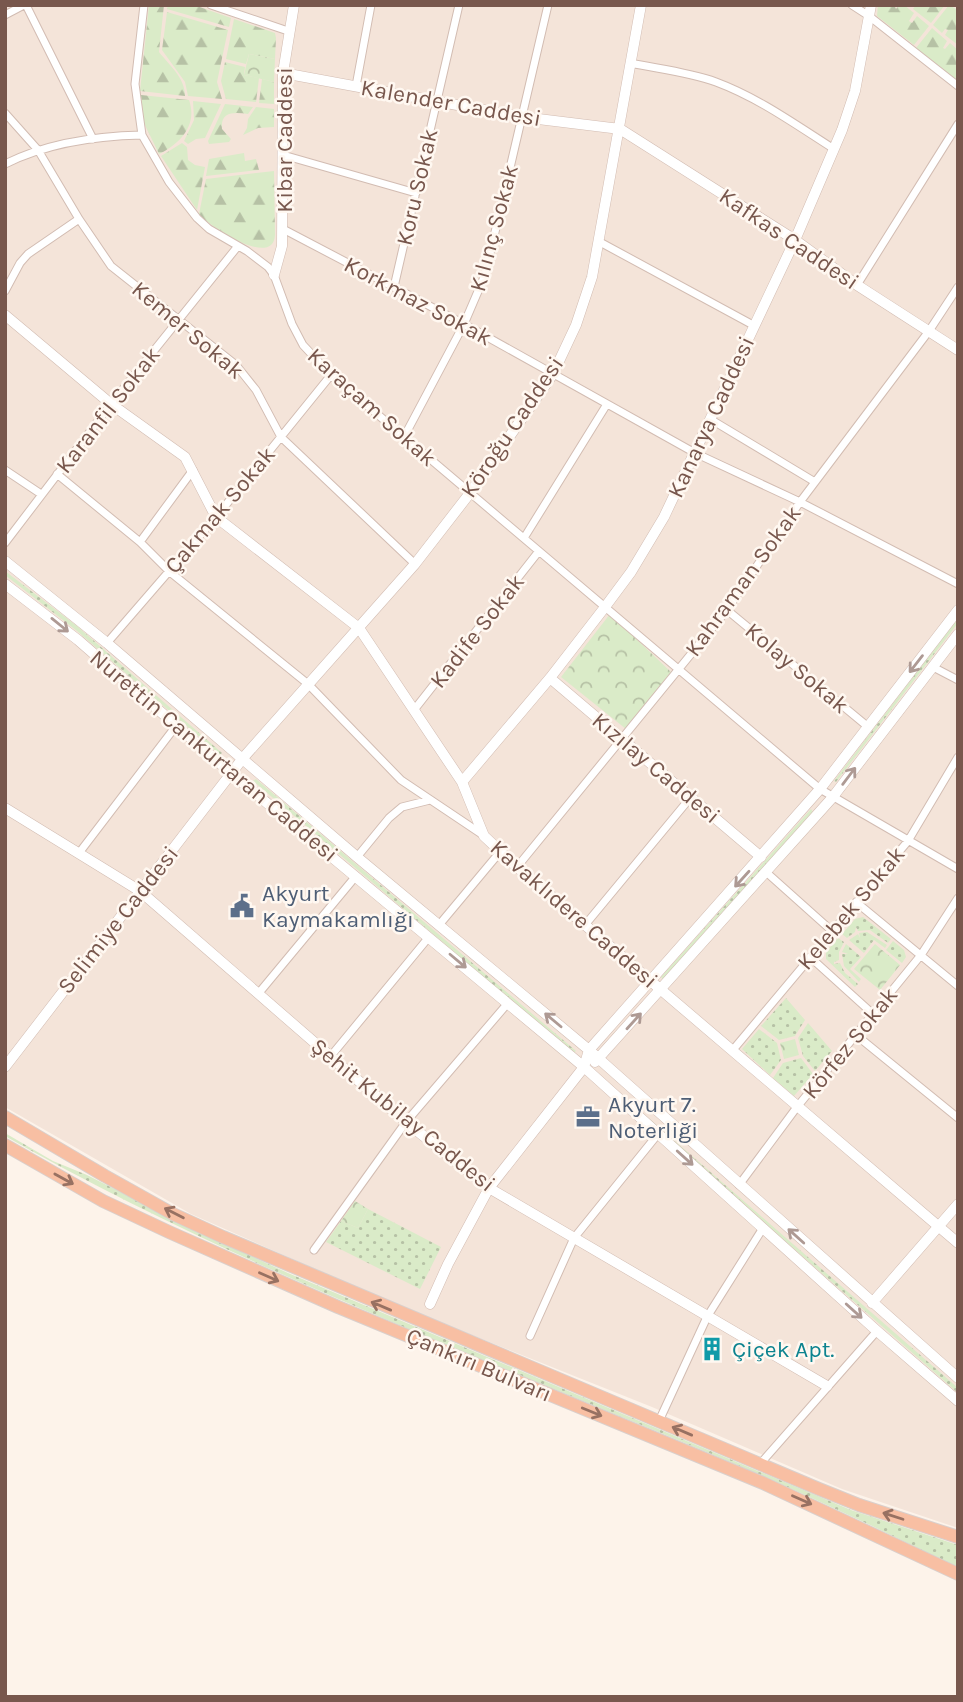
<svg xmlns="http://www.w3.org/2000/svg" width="963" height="1702" font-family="Karla,sans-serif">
<defs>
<pattern id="grass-dots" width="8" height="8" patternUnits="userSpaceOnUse" patternTransform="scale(1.75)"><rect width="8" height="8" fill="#daebc8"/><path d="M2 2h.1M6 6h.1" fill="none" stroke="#b6c1a5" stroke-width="1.8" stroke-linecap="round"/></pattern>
<pattern id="forest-firs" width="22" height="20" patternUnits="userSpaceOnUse" patternTransform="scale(1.75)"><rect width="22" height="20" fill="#daebc8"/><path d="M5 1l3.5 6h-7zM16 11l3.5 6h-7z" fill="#b6c1a5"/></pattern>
<pattern id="park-crowns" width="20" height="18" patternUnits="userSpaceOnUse" patternTransform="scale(1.75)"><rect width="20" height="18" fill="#daebc8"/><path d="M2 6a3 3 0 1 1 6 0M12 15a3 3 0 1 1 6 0" fill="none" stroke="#b6c1a5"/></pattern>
</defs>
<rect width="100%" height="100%" fill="#fdf3ea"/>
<path fill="#f4e4d9" d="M5,5H958V1528L842,1489L652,1407L392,1303L191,1214L5,1107Z"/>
<path fill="url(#grass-dots)" d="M5,571L77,626L222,753L220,755L77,631L5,575Z
M958,618V623L836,782L834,781Z
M256,779L576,1051L573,1053L253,781Z
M811,809L813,812L663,980L661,977Z
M863,917L891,939L888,943L870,930L858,931L856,927L855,932L847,938L842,934L855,919Z
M867,932L887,945L885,948L874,940L864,953L849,940L858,934L860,938L859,933Z
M838,938L844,942L839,952V960L834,962V964L840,963L845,973L858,984L855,987L826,959V952Z
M893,941L904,950L906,957L902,963L886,950Z
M846,944L861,957L850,969L861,979L859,982L844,966L842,954H848L842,952Z
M786,998L805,1020L795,1036L779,1040L761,1026Z
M808,1023L832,1051L815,1071L803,1056L798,1038Z
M759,1029L777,1043L781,1060L770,1075L742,1049Z
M801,1058L813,1074L794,1096L773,1078L783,1063Z
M605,1080L958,1388V1393L603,1081Z
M5,1133L53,1161L87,1175L203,1234L288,1273L851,1510L958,1545V1568C880,1529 802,1492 723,1459C481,1357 234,1266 5,1136Z
M368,1209L441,1247L420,1289L326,1242L341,1221L358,1228Z"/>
<path fill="url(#forest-firs)" d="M149,5H164L159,52C169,65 185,77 185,96L140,91Z
M168,5H194L231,18L229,27L167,9Z
M878,5H894L896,9L899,5H904L914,13L909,21L912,23L917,16L929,26L914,45L877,16Z
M916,5H945L931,23L913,9Z
M949,5L958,10V45L945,35L948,30L945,29L942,33L933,25Z
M167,12L228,30L217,82L222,99L188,96L185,82L162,50Z
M234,19L275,33L276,38L275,59L249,54L246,64L226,59Z
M932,28L947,41L943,48L945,49L950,43L958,50V81L916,48Z
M225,62L245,67L244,75L259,78L256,102L226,99L221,81Z
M262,79L274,82V104L259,103Z
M141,95L189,100C198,125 180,144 159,154L144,123Z
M193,101L221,104L205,138L196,139L188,144L184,141L194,120Z
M225,104L253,107L248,114C235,112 220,111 222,129L231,139L229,142L209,144L208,141Z
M256,107L274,109V127L258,128L243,135L247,128L248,119Z
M182,143L187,147L188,160L195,165L205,167L197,210L161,156Z
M244,153L245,161L256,159L259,170L206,176L209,159Z
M274,171L275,235C273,269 209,226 199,214L206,179Z"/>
<path fill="url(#park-crowns)" d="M249,54L275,59L274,82L244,75Z
M610,614L672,673L626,729L561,677Z
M875,944L900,965L880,990L854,969Z
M795,1039L799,1055L784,1059L780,1043Z
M355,1201L368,1209L358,1228L341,1221Z"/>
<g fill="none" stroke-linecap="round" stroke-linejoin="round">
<g stroke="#d2bcb2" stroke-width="9">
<path id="minor" d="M26,5L93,139
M144,5L135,84L142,135L169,182L197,218L209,229L247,251L268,267L274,275L292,324L303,345L331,375L820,789L958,869
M211,5L288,31
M852,5L869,16L958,86
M5,15L24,5
M630,63C659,69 688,72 716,82C759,98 796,125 834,149
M356,86L371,5
M5,113L38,150L79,219L111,266L236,365L256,390L281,437L415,564
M283,155L416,193
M5,164C47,143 95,136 142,135
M283,229L464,324L695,453L800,502L958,584
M598,241L753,325
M857,285L958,124
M394,287L459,5
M5,291L20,263L28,254L79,219
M710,419L815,482
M404,437L464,324L485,275L548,5
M5,470L41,494
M57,474L140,542L170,572L308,684L401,780L483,835
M524,538L607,404
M140,542L193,470
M5,543L111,404L238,246
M727,610L867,726
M107,643L216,517L331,375
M933,667L958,680
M414,710L539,551
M79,853L176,726
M357,857L389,818L402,807L430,800
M517,867L727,610L800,502L929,331L958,287
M766,872L832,931
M856,902L958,986
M439,925L500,852
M585,925L691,797
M810,957L873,1014
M258,994L356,876
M856,1035L958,1118
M732,1051L908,841L958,757
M330,1057L429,937
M739,1185L797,1107L921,955L958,898
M314,1250L406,1122L508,1003
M530,1336L574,1238L658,1134
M659,1421L707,1317L763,1228
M760,1464L877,1331"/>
</g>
<g stroke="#d2bcb2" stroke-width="11">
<path id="tertiary" d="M283,73L522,117L620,129L795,240L857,285L958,350
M274,275L282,246L283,73L294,5
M5,315L111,404L185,457L216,517L359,628L462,782L484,836L517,867L958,1243
M5,561L107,643L357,857L589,1050L958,1378
M5,584L78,640L231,773L584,1067L877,1331L958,1401
M550,678L761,857
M462,782L550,678L605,607L631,572L664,517L795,240L842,130L855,91L871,5
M5,808L140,891L406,1122L489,1188L827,1386
M595,1062L832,798L958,634
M5,1067L243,758L415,564L470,493L553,374L576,325L592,277L641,5
M872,1303L958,1204
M430,1304L448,1264L489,1188L584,1067L589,1050L820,789L958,610"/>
</g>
<g stroke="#d9d0cd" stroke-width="14">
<path id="trunk" d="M5,1117L105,1176L173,1214L223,1237L819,1489L859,1505L958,1537
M5,1145L103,1201L169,1232L338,1307L763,1483L958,1574"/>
</g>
<use href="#minor" stroke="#fff" stroke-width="7"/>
<use href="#tertiary" stroke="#fff" stroke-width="10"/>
<use href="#trunk" stroke="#f8bfa3" stroke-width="12"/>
</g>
<defs><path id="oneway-shaft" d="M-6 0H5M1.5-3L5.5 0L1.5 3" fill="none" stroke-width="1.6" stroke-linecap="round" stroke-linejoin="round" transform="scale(1.75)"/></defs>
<g stroke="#ae9a94">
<use href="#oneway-shaft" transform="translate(60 625) rotate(39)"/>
<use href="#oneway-shaft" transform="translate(916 664) rotate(128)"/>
<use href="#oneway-shaft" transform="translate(849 776) rotate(-53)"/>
<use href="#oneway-shaft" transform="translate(742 879) rotate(132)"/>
<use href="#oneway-shaft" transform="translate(458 961) rotate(40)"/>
<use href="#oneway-shaft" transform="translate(553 1020) rotate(-140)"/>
<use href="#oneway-shaft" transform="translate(634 1021) rotate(-48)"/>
<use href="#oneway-shaft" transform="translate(685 1158) rotate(42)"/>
<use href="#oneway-shaft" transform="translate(796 1236) rotate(-138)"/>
<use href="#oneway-shaft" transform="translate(854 1311) rotate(42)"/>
</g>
<g stroke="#987162">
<use href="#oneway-shaft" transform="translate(64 1179) rotate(29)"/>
<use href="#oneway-shaft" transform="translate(174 1213) rotate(-153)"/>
<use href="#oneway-shaft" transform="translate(269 1277) rotate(24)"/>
<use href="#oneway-shaft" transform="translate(381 1306) rotate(-157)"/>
<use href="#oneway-shaft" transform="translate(592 1412) rotate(22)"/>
<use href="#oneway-shaft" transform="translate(682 1431) rotate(-157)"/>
<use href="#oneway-shaft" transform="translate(802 1500) rotate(24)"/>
<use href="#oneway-shaft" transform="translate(893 1516) rotate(-162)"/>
</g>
<defs>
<g id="civic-bare" transform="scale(1.89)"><path d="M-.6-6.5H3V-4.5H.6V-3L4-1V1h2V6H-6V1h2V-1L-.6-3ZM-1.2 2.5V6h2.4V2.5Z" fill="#5c6f8a" stroke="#fff8f1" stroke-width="2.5" paint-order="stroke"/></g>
<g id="office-bare" transform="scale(1.89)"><path d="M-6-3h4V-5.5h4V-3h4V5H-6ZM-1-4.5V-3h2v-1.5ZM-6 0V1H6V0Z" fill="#5c6f8a" stroke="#fff8f1" stroke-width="2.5" paint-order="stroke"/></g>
<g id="building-bare" transform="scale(1.89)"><path d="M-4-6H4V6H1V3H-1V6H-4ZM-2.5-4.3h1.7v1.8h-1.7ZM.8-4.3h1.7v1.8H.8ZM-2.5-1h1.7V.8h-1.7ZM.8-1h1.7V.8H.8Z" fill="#0f9aa8" stroke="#fff8f1" stroke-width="2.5" paint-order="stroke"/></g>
</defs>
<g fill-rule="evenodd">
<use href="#civic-bare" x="242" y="906"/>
<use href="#office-bare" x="588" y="1117"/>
<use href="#building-bare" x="712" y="1349"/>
</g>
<g text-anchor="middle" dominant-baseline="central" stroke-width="5" stroke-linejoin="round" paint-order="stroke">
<g font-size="23" fill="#78574d" stroke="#fff8f1">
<text transform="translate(451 103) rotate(10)">Kalender Caddesi</text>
<text transform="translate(284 140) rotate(-90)">Kibar Caddesi</text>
<text transform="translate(417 187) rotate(-77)">Koru Sokak</text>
<text transform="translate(494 228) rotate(-75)">Kılınç Sokak</text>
<text transform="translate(789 239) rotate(34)">Kafkas Caddesi</text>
<text transform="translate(418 301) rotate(28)">Korkmaz Sokak</text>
<text transform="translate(188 330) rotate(40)">Kemer Sokak</text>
<text transform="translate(372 407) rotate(42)">Karaçam Sokak</text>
<text transform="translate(108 410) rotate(-52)">Karanfil Sokak</text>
<text transform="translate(711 417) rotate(-65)">Kanarya Caddesi</text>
<text transform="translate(512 427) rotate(-56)">Köroğu Caddesi</text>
<text transform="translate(220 510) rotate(-50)">Çakmak Sokak</text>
<text transform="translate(743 581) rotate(-54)">Kahraman Sokak</text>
<text transform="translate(477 631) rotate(-52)">Kadife Sokak</text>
<text transform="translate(797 668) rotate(40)">Kolay Sokak</text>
<text transform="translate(214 756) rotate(40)">Nurettin Cankurtaran Caddesi</text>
<text transform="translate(656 768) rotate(40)">Kızılay Caddesi</text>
<text transform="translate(851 908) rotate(-50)">Kelebek Sokak</text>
<text transform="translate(574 914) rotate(41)">Kavaklıdere Caddesi</text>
<text transform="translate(118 920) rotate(-52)">Selimiye Caddesi</text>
<text transform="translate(850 1043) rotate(-51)">Körfez Sokak</text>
<text transform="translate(403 1115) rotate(39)">Şehit Kubilay Caddesi</text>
<text transform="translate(479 1365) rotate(23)">Çankırı Bulvarı</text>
</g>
<g font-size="23" fill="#4e5e75" stroke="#fff8f1" text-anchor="start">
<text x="262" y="893">Akyurt<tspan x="262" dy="26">Kaymakamlığı</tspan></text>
<text x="608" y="1104">Akyurt 7.<tspan x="608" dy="26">Noterliği</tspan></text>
</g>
<g font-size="23" fill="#0d838f" stroke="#fff8f1" text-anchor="start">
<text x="732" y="1349">Çiçek Apt.</text>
</g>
</g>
<rect width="963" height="1702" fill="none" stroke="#78574d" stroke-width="14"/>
</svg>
